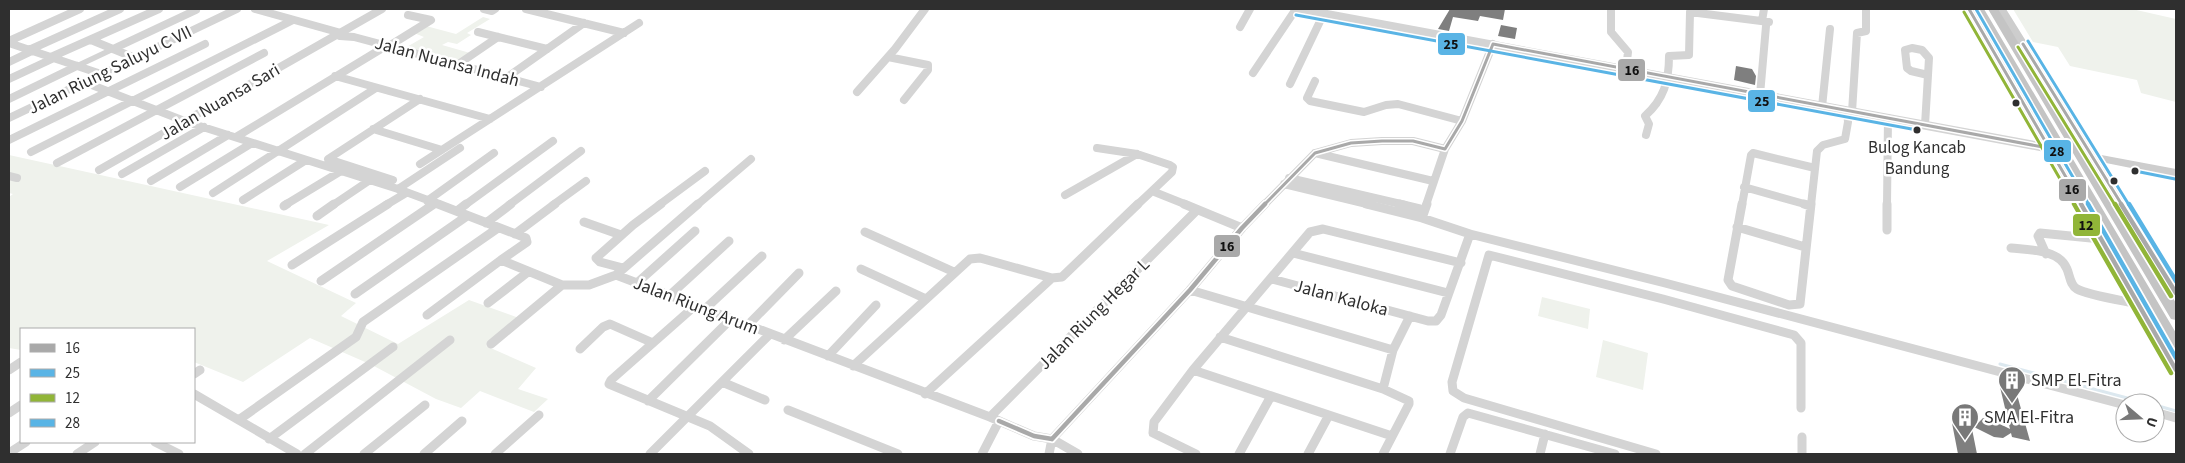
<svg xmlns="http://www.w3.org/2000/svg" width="2185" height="463" font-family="'Source Sans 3',sans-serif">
<rect width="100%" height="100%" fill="#fff"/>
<path fill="#eff2ec" d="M2013,9H2132L2176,19V102L2141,93L2137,80L2070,66L2058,47L2033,42Z
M483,17L490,19L467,33L471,35L457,44L448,42L442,45L470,53L456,62L405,48L424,37L414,33L426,26L456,34Z
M9,155L329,225L267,261L356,303L341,316L398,344L469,300L519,318L486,346L536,368L518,389L548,399L534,412L480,391L461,408L436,399L372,365L310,338L243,382L194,362V329H21V350L9,348V197L13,194L9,193Z
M1542,297L1590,309L1588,329L1538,316Z
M1603,340L1648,353L1643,390L1596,377Z"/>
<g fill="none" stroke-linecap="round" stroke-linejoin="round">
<path stroke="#dce8ef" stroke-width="3" d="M2000,364L2146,403
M2155,405L2176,411"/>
</g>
<path fill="#7f7f7f" d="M1450,9H1505L1503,20L1480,16L1478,21L1453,17L1449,31L1438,29Z
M1501,25L1517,28L1515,39L1498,36Z
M1736,66L1752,69L1756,76L1755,85L1734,80Z
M2000,387L2016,391L2030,441L2012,437L2011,433L2003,438L1994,437L1974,427L1983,418L1990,419L2010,429Z
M1959,405L1969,409V431L1972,429L1977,454H1958L1952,423L1960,425Z"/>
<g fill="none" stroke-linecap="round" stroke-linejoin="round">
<path stroke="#d4d4d4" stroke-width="5.5" d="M77,66L113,49"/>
<path stroke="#d4d4d4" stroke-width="8" d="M255,9L341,33
M484,9L492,11L495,9
M526,9L624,33
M1611,9V32L1628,52L1626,69
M1762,21L1764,9
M1240,27L1250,9
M478,32L547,49
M340,33V36L354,37L541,87
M91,40L135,58
M9,41L80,9
M9,43L101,74
M389,46L431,20L408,15
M1912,48L1922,50L1929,58L1928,75L1911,71L1907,68L1905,50Z
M113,49L196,10
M29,50L120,9
M51,57L159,9
M888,57L928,65V70L904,100
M9,62L32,51
M457,65L498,37
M1253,73L1296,9
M335,76L490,119
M506,78L584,23
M9,79L54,58
M1315,81L1307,98L1310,101L1364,112L1386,105L1398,104L1462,121
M84,82L187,122L398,189L441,205
M1290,84L1324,13
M857,92L895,49L925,9
M1760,95L1766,26
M9,99L77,66
M1822,107L1830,29
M1852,112L1857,33L1866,31V9
M9,118L237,9
M1925,125L1928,75
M373,129L442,150
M1646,135L1649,124L1645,116C1664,99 1669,81 1669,56L1689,55L1690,12L1769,22
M236,137L386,46
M9,140L205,44
M1097,148L1137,154L1170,165L1173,167L1172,172L1152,191L1187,205
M31,152L293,20
M1315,153L1433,181
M57,163L264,53
M420,164L639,23
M99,170L382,9
M122,174L204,127
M9,176L17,178
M1289,178L1405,205
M393,180L328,159L420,99
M151,181L228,135
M1284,184L1371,205
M180,187L252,143
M1744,187L1808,205
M398,189L460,148
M213,193L376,88
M1065,195L1137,154
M243,200L306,160
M427,201L494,153
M285,205L341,171
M333,205L370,180
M386,205L406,193
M432,205L436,203
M465,205L553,141
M509,205L581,151
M553,205L586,181
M659,205L705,171
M697,205L751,159
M1137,205L1152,191
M1264,205L1315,153L1351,143L1382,141H1413L1445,149
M1426,205L1445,149L1462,121L1493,44
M1742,205L1751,155L1753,153L1815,168
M1811,205L1817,151L1823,145L1845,139L1848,122L1847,111
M1887,205L1888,118"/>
<path stroke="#d4d4d4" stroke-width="9" d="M438,204L526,238L527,242L501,260L562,285H589L616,275L990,417L1034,436L1052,439L1078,454
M1184,204L1242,228
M1366,204L1422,218L1470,234L1665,283L2125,405
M1399,204L1424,210
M1742,204L1728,280L1732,286L1789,305L1800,304L1811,204
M1804,204L1810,206
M284,206L287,204
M457,211L466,204
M317,216L334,204
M1422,218L1427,204
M584,222L621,235
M486,223L511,204
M1737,227L1805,247
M1887,230V204
M865,232L954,272
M515,234L555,204
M2011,248C2029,250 2059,249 2067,269C2070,276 2070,285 2077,289C2087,295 2125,301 2138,304
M1293,253L1448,293
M2046,254L2038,236L2040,233L2101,239
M292,265L388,204
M623,268L600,262L596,258L633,225L661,204
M861,269L924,298
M616,275L698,204
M1272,279L1428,321H1436L1441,315L1470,234
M321,281L434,204
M637,283L695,231
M1190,290L1393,350
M355,294L467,216
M670,295L729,241
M488,303L528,272
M696,305L611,380L609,384L710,426L749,454
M705,309L762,256
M427,315L501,260
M748,325L799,273
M1220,337L1383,389
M784,340L836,291
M491,344L562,285
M580,349L603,327L610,324L653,343
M828,356L876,305
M853,366L970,259L980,258L1052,278L1062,277L1138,204
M9,370L21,362
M1193,370L1392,436
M194,374L200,370
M722,382L765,400
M194,394L297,454
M925,394L1052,278
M648,401L731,319
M788,410L898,454
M2155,412L2176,418
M9,413L21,405
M990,417L1197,210
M240,419L356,337L363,322L498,228
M1802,437V454
M269,439L393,347
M1052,439L1190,290L1242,228L1265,204
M155,442L179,454
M9,453L26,442
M77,454L95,442
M305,454L450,340
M364,454L425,405
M424,454L462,421
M495,454L539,415
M650,454L770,334
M982,454L999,421
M1049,454L1052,439
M1196,454L1153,433L1154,422L1193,370L1310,232L1323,229L1461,263
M1239,454L1271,396
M1308,454L1329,415
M1383,454L1409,404V401L1383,389L1393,350L1410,316
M1450,454L1463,417L1468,413L1615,454
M1540,454L1545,434
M1656,454L1464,398L1453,391L1452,382L1489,255L1663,299L1794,335L1801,343V408"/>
<path stroke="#d4d4d4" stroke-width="9" d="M1297,9L2048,148"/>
<path fill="#cdcdcd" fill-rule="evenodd" d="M1964,9H1974L2176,358V375L2171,374Z
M1996,9H2006L2096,154L2176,169V177L2101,162L2176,283V297L2171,296Z"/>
<path fill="#c4c4c4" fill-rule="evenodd" d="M1974,9H1984L2176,333V351L2171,350L2106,237L2100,236L2082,218L2084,215H2092Z
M1988,9H1998L2176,303V320L2171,319Z"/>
<g stroke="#fff" stroke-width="6">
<path id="bus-1-far1" d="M1969,9L2082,205
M1493,44L2048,148
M2023,44L2122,205
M1445,149L1462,121L1493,44
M1264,205L1315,153L1351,143L1382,141H1413L1445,149"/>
</g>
<g stroke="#fff" stroke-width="8">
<path id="bus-1" d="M2081,204L2176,370
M2121,204L2176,293
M999,421L1034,436L1052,439
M1052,439L1190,290L1242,228L1265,204"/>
</g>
<g stroke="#fff" stroke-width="6">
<path id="bus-2" d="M1296,15L1917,130
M2135,171L2175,179"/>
</g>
<g stroke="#fff" stroke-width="6">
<path id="bus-3-far1" d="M1964,12L2075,205
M2018,47L2115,205"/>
</g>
<g stroke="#fff" stroke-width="8">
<path id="bus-3" d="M2074,204L2171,373
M2115,204L2171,296"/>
</g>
<g stroke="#fff" stroke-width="6">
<path id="bus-4-far1" d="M1976,9L2089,205
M2028,41L2129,205"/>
</g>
<g stroke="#fff" stroke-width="8">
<path id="bus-4" d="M2088,204L2176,358
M2129,204L2176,281"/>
</g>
<use href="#bus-1-far1" stroke="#a9a9a9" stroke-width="3"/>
<use href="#bus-1" stroke="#a9a9a9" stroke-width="4.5"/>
<use href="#bus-2" stroke="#5ab4e5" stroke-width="3"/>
<use href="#bus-3-far1" stroke="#91b538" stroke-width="3"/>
<use href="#bus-3" stroke="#91b538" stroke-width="4.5"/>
<use href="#bus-4-far1" stroke="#58b4e5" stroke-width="3"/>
<use href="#bus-4" stroke="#58b4e5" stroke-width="4.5"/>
</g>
<defs>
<g id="building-pin" transform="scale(1.4375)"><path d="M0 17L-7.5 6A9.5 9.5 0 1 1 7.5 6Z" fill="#787878" stroke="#fff"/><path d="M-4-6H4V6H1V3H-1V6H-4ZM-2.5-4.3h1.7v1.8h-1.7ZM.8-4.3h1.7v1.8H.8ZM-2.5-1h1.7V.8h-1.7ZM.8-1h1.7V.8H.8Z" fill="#fff"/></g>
</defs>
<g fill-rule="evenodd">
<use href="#building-pin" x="2012" y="380"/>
<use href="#building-pin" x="1965" y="417"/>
</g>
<g fill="#2f2f2f" stroke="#fff" stroke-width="2">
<circle cx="2016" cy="103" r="4.5"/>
<circle cx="1917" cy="130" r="4.5"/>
<circle cx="2135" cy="171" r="4.5"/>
<circle cx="2114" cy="181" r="4.5"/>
</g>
<g text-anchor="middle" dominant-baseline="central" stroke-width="5" stroke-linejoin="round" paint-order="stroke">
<g font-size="17" fill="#2f2f2f" stroke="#fff">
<text x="1917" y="148">Bulog Kancab<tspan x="1917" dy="21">Bandung</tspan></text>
</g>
<g font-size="18" fill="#2f2f2f" stroke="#fff">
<text transform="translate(447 62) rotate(15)">Jalan Nuansa Indah</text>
<text transform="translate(110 70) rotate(-26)">Jalan Riung Saluyu C VII</text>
<text transform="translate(220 102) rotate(-30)">Jalan Nuansa Sari</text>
<text transform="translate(1341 298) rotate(15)">Jalan Kaloka</text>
<text transform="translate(696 306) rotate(21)">Jalan Riung Arum</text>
<text transform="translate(1094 314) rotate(-45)">Jalan Riung Hegar L</text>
</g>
<g font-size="18" fill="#2f2f2f" stroke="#fff" text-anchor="start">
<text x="2031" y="380">SMP El-Fitra</text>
<text x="1984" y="417">SMA El-Fitra</text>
</g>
</g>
<g stroke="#fff" stroke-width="2">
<rect x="1437" y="32" width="29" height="24" rx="5" fill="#5ab4e5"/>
<rect x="1617" y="58" width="29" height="24" rx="5" fill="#a9a9a9"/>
<rect x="1747" y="89" width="29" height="24" rx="5" fill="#5ab4e5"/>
<rect x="2043" y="139" width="29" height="24" rx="5" fill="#58b4e5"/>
<rect x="2058" y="178" width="29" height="24" rx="5" fill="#a9a9a9"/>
<rect x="2072" y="213" width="29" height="24" rx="5" fill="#91b538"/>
<rect x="1213" y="234" width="28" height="24" rx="5" fill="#a9a9a9"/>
</g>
<g font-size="14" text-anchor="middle" font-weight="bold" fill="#111">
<text x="1451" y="49">25</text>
<text x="1632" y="75">16</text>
<text x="1762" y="106">25</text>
<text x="2057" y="156">28</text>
<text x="2072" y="194">16</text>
<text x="2086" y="230">12</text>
<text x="1227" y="251">16</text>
</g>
<rect width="2185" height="463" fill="none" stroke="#2f2f2f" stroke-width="20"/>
<rect x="20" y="328" width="175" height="115" fill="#ffffff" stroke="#acacac"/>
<rect x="30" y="344" width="25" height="8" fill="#a9a9a9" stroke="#acacac"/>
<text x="65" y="353" font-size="15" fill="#2f2f2f">16</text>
<rect x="30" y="369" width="25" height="8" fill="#5ab4e5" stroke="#acacac"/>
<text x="65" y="378" font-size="15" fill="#2f2f2f">25</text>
<rect x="30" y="394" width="25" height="8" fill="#91b538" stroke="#acacac"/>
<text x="65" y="403" font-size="15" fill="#2f2f2f">12</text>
<rect x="30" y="419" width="25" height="8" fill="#58b4e5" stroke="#acacac"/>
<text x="65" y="428" font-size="15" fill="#2f2f2f">28</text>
<g transform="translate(2140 418) rotate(109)"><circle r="24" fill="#ffffff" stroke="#acacac"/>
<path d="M0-4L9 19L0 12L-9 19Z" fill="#787878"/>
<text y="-8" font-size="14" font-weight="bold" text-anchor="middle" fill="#2f2f2f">U</text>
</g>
</svg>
